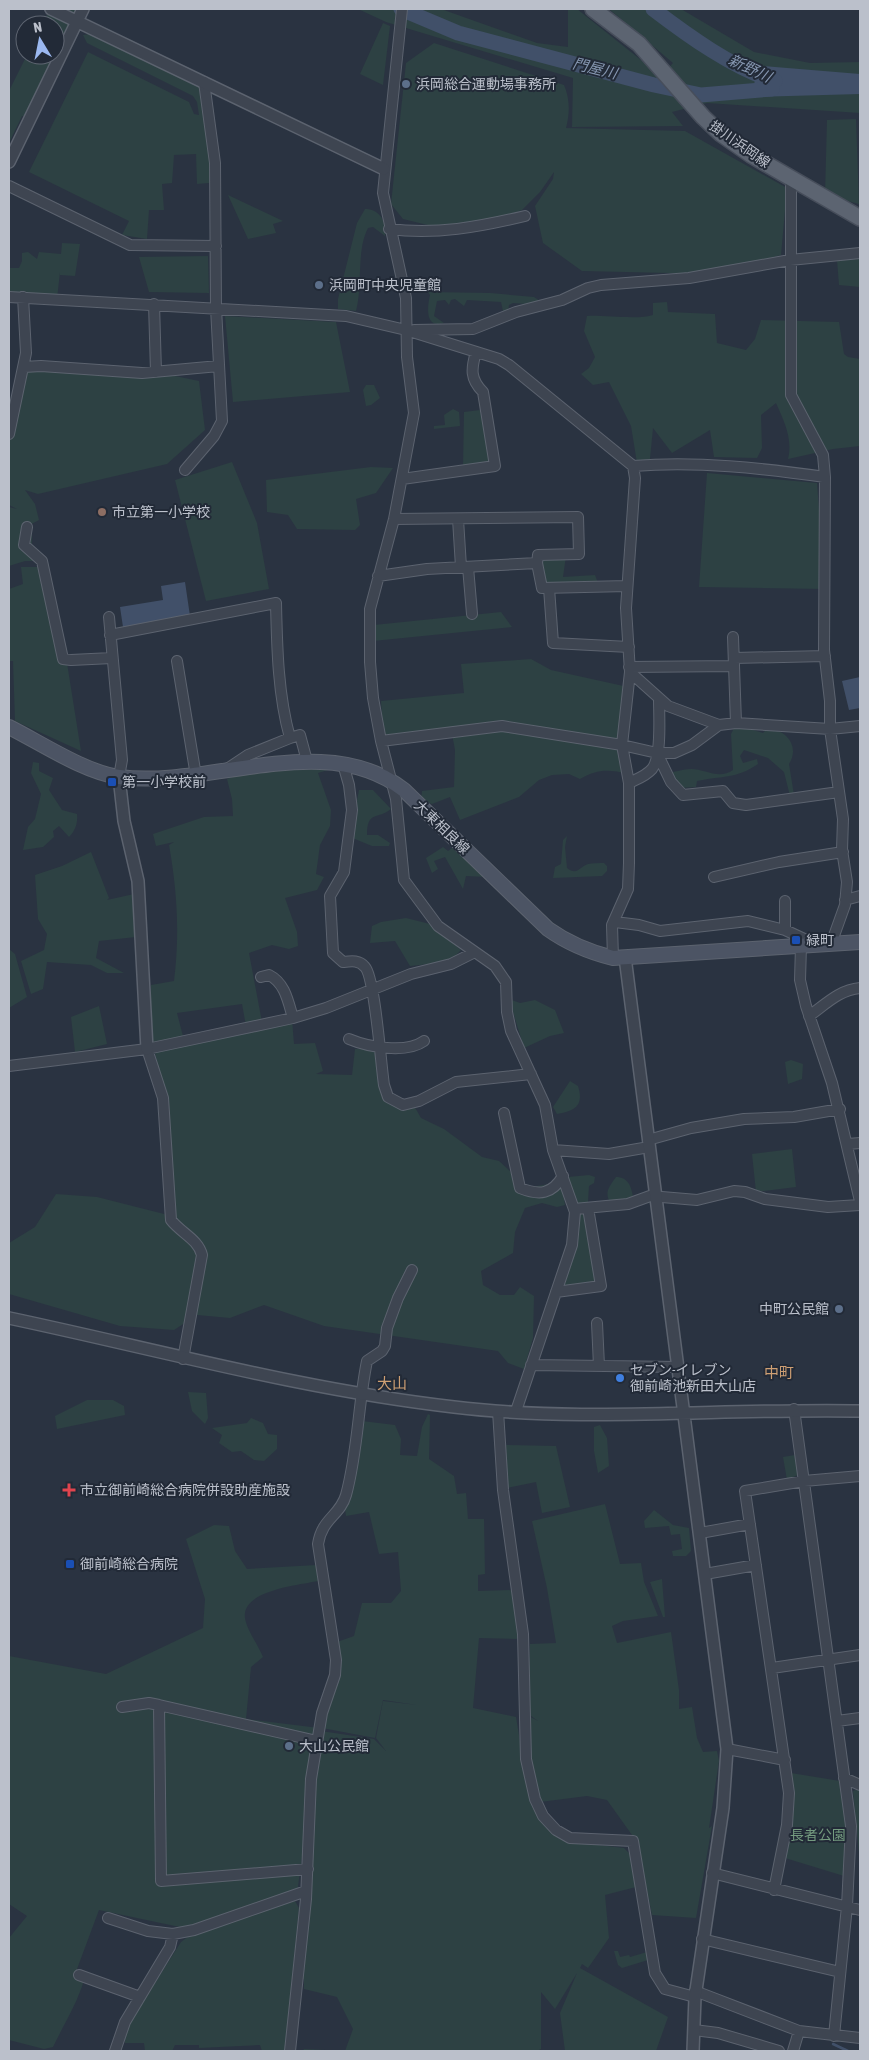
<svg xmlns="http://www.w3.org/2000/svg" width="869" height="2060" font-family="'Asap Condensed','Noto Sans JP',sans-serif">
<rect width="100%" height="100%" fill="#2a3341"/>
<path fill="#2d4143" d="M50,9H78L27,118L22,116L9,143V91L27,55H55V25H42Z
M358,9H441L537,43L568,47V9H577L661,76L673,63L609,9H681L754,52L810,63L860,62V113L707,103L672,112L683,126L572,127L573,78L386,22Z
M383,23L390,26L383,85L360,74Z
M90,34L200,87L210,158V181L209,183L197,184L196,154L174,155L172,183L162,184L164,210H149L147,239L122,235L129,221L29,172L88,52L189,102L194,114L199,115L197,102L193,96L87,43L83,35Z
M434,43L564,85C570,99 570,113 566,128L685,131L787,188L781,255L712,274L582,271L543,243L535,206L553,179L554,172L540,192L522,210L488,222L444,229L403,219L391,204L406,63Z
M856,119L859,204L825,195L827,120Z
M228,195L283,221L273,224L276,233L248,239Z
M365,209C380,209 387,222 385,236L373,227L368,228C356,251 363,285 356,311L338,309V299L357,223Z
M62,243L80,244L75,276L60,275V272L57,299L9,295V268H19L22,261V253L28,252L37,259L39,252L61,254Z
M208,256L209,293L149,292L139,257Z
M860,259V287L839,285L837,260Z
M428,292L490,293L534,297L540,301L527,304L513,303L509,305L508,311H503L501,302L467,300L464,306L455,299L451,300L449,305L445,300L437,301L434,316L444,323C425,329 427,308 430,295Z
M667,302L668,312L715,314L717,343L746,350L755,339L761,320L839,322L844,354L848,357L860,359V446L833,449L788,459C793,439 784,421 776,403L761,415L762,448L757,458L714,457L710,430L672,453L653,428L650,459L637,463L631,426L609,382L593,385L581,374L589,368L595,357L584,331L587,316C604,315 639,320 653,315V303Z
M225,316L336,322L350,392L233,402Z
M23,370L156,372L199,381L205,430L167,464L38,494L25,490L35,504L39,520L28,526L32,528V552L36,561H25L9,566V507L17,509L9,505V442Z
M366,385H374L380,398L371,405L366,406L363,390Z
M453,409L459,412L460,426L434,429V426L445,425L444,415Z
M480,410L492,464L463,468L464,412Z
M232,462L257,523L269,589L206,601L175,480Z
M371,467L393,468L376,493L356,499L360,525L355,530L297,529L288,515L267,512L266,480Z
M707,473L817,483L825,589L699,587Z
M566,556L563,577L595,575L598,583L548,586L543,577L542,557Z
M21,567H43L67,663L81,751L15,721L13,661H9V589L23,584Z
M501,612L512,627L373,641L374,625Z
M531,659L551,670L628,687L620,745L628,774C609,769 597,769 580,779L569,774L552,775L539,780L519,797L460,820L450,797L432,804L421,800L422,791L454,787L455,750L452,734L384,743L381,701L464,693L461,664Z
M734,728L750,729L763,733L767,729C787,729 800,747 789,764L794,795L790,796L784,772L768,758L744,750L740,756L743,763L757,759L758,764C737,779 720,776 697,781L696,787L679,788L667,773C675,772 683,769 691,769C705,769 719,780 733,770L731,734Z
M33,762L39,763V771L53,778L49,790L62,810L77,814C78,823 75,831 69,837L59,826L53,831L54,837L43,847L23,850L28,827L35,819L41,794L31,773Z
M305,765L335,768L318,773L331,810L330,826L320,845L316,874L324,877L317,890L285,898L297,932L298,946L289,949L272,945L249,953L262,1022L246,1026L242,1004L177,1013L184,1040L154,1044L150,1038L151,985L174,981C180,934 177,890 169,845L174,842L156,846L153,834L204,817L233,816L232,799L227,779L246,771Z
M359,790H373L391,809C378,820 367,810 367,835H378L390,843L389,846H372L350,837Z
M567,836L565,847L567,868C577,876 579,867 588,864C593,863 599,863 604,863L607,866V871L602,876L553,878L555,867L561,864L563,840Z
M455,846L486,877L466,876L463,889L445,857L434,861L438,869L432,873L426,858L443,847L448,851Z
M91,852L109,898L107,900L134,894L136,937L99,941L96,958L124,973H107L91,965L47,962L43,989L31,994L21,961L44,950L47,934L38,919L35,875L62,866Z
M406,918L430,924L461,950L449,962L410,966L395,941L370,943L372,926L381,922Z
M9,949L15,954L27,997L9,1008Z
M509,999L520,1003L535,1000L555,1010L564,1033L550,1036L524,1048Z
M99,1006L107,1044L75,1052L71,1017Z
M292,1019L294,1044L315,1043L323,1071L316,1074L352,1075L355,1049L379,1048L382,1093L403,1105L413,1104L421,1118L444,1129L482,1157L499,1161L510,1171L519,1189L561,1182L565,1205L557,1207L542,1203L525,1208L515,1232L513,1253L481,1271L483,1285L500,1295H514L520,1287L534,1296L533,1338L524,1369L508,1363L498,1351L324,1326L264,1305L230,1318L197,1315L174,1330L120,1326L9,1294V1243L35,1227L56,1194L97,1197L168,1215L169,1116L154,1048Z
M791,1060L803,1064L802,1079L788,1084L785,1062Z
M570,1081L578,1086C584,1105 576,1111 557,1114L553,1107Z
M792,1149L796,1187L756,1192L752,1154Z
M589,1175L595,1177L594,1183L589,1186L588,1202L591,1206H577L568,1177Z
M616,1177C628,1177 631,1186 633,1196L612,1205C603,1193 609,1187 616,1177Z
M586,1211L599,1281L563,1286L579,1234L580,1212Z
M188,1392L206,1393L208,1418L205,1424L192,1411Z
M87,1400H113L124,1406L125,1415L57,1429L55,1416Z
M428,1414L430,1415L429,1459L454,1476L457,1494L466,1493L468,1519H484L485,1574L478,1575V1591L513,1590L519,1639L479,1638L473,1708L516,1717L529,1795L560,1835L590,1844L624,1848L630,1854L636,1887L605,1895L609,1938L588,1968L582,1964L580,1968L668,2017L656,2051H565L560,2013L577,1973L555,2009L541,1992V2049L537,2051H303L304,2049L345,2051L353,2029L337,1997L304,1989V1979H300L314,1769L321,1731L374,1739L386,1751L376,1738L383,1701L417,1705L383,1700L375,1738L322,1728L337,1642L354,1636L362,1603H391L401,1591L398,1552L379,1554L369,1512L346,1516L345,1509L351,1496L362,1421L395,1425L401,1439L400,1455L417,1456L422,1427Z
M251,1418L263,1423L268,1434L277,1435V1449L264,1461L254,1460L241,1451L232,1452L219,1443L222,1435L212,1428L247,1423Z
M600,1425L607,1438L609,1466L598,1473L594,1451V1427Z
M506,1445L556,1446L570,1507L542,1513L536,1482L507,1488Z
M795,1455L798,1475L787,1480L783,1457Z
M605,1504L620,1564L641,1563L644,1582L658,1616L623,1621L612,1626L617,1643L671,1632L679,1690V1709L692,1707L697,1738L703,1752L717,1751L719,1761L709,1828L712,1826L696,1918L652,1915L637,1842L607,1800L587,1796L540,1802L531,1762L527,1715L538,1721L527,1713L530,1644L556,1643L547,1588L532,1521Z
M654,1510L673,1525L689,1528L691,1551L686,1556H673L672,1551L682,1549L680,1534L671,1535L669,1526L645,1528L644,1521Z
M214,1525L229,1526L235,1551L247,1569L317,1565L318,1581C300,1585 241,1590 245,1618C246,1628 259,1647 263,1657L251,1667L246,1719L319,1728L297,1894L194,1930L99,1910L77,1969L78,1976L84,1980C77,2004 64,2024 53,2047L44,2049L9,2040V1938L27,1916L9,1904V1656L106,1674L203,1628L205,1599L186,1539Z
M662,1579L665,1617H663L650,1582Z
M791,1773L840,1781L846,1826L844,1876L785,1858L793,1792Z
M858,1789L860,1790L859,1854L853,1791Z
M295,1901L299,1908L285,2051H262L260,2045L199,2048V2045H175L172,2051H145L144,2043H125V2030L181,1942L193,1933Z
M614,1951H618L620,1957L629,1955L630,1957L647,1952L648,1960L622,1968L618,1965Z"/>
<path fill="#415069" d="M763,66L860,74V94L752,97L757,68Z
M185,582L190,616L123,627L120,607L163,600L161,586Z
M860,677V708L849,710L842,681Z"/>
<g fill="none" stroke-linecap="round" stroke-linejoin="round">
<path stroke="#415069" stroke-width="2.5" d="M833,2044L848,2051"/>
<path stroke="#415069" stroke-width="15" d="M401,9L458,33L654,85L701,95L772,89
M653,9C687,35 734,69 775,81"/>
<g stroke="#5c636f" stroke-width="12">
<path id="minor" d="M402,9L383,193L406,298L407,357L414,413L394,519L370,609V662L373,698L381,741L396,799L404,880L438,926L495,966L506,982L507,1012L511,1031L545,1105L553,1150L575,1212L572,1245L516,1411
M791,178V395L823,455L825,477L824,650L830,701V729L843,819L842,850L847,882L845,905L831,944
M9,186L130,245L216,246
M389,229C436,235 479,227 525,216
M9,297L346,316L406,330L499,359L509,365L633,466L635,478L626,608L630,672L622,745L629,783V863L628,889L612,925L613,958
M154,304L156,372
M414,330L473,329L516,312L562,300L588,288L601,285L689,278L790,260L860,253
M24,367L41,366L142,373L219,366
M9,434L26,353L23,297
M633,466C698,461 761,468 825,477
M185,470L214,436L222,421L216,308L215,163L204,82
M402,479L495,466L483,392C470,379 471,369 476,352
M394,519L578,517L579,554L538,555L537,563
M458,519L461,567
M27,527L24,545L42,561L63,659L71,660L112,658
M468,567L472,614
M378,576L427,569L537,563L542,588L627,586
M549,588L553,643L629,647
M109,617L122,760L119,777
M110,635L276,603C277,648 278,695 290,738L300,735L307,761
M733,637L736,723
M734,658L825,656
M177,661L196,776
M629,667L734,666
M630,672L668,706L719,725
M381,741L502,726L622,745L657,753H674L692,745L719,725L736,723L830,729L860,726
M657,753L671,782L683,795L723,791L733,803L746,805L839,792
M343,764L349,785L352,810L344,872L330,896L333,953L343,962C352,961 359,960 365,967C375,978 381,1066 384,1085L388,1097L403,1105L419,1101L456,1082L531,1074
M227,769L248,755L290,738
M629,783C637,779 646,776 652,769C662,757 659,716 659,700
M714,877L779,862L843,852
M845,900L860,896
M615,922L639,925L660,931L748,921L785,930L815,944
M785,930V901
M801,946L800,980L806,1006L832,1083L860,1201
M261,977L269,975C285,983 288,1001 293,1018
M809,1016C826,1004 839,990 860,988
M349,1039C368,1047 406,1054 424,1041
M147,1049L163,1098L171,1220C181,1233 198,1239 202,1255L183,1359
M9,1066L147,1049L293,1018L326,1008L411,974L451,964L475,952
M504,1113L520,1188C540,1196 552,1194 563,1176
M648,1140L691,1128L744,1119L794,1117L840,1109
M848,1144L860,1143
M553,1150L609,1154L649,1147
M574,1209L628,1204L650,1196L697,1200L734,1191L745,1192L765,1199L828,1207L860,1205
M556,1292L601,1286L588,1208
M597,1323L599,1366
M531,1365L678,1367
M794,1409L851,1826L847,1906L834,2036
M498,1411L503,1490L523,1634L526,1759L535,1799L543,1816L556,1830L570,1838L633,1841L655,1973L665,1989L695,1997
M700,1533L750,1524
M705,1574L756,1565
M772,1668L860,1655
M159,1705L161,1881L308,1869
M122,1707L149,1703L159,1705L317,1741
M837,1721L860,1718
M727,1749L785,1760
M844,1778L860,1785
M712,1873L860,1910
M774,1890L787,1825L789,1793L745,1491L804,1481L860,1476
M108,1918L148,1931L173,1934L194,1930L306,1891
M702,1939L840,1972
M79,1975L140,1997
M695,1991L799,2031L860,2038
M694,2030L718,2033L779,2051
M115,2051L125,2022L170,1947L173,1934
M290,2051L306,1899L311,1779L322,1713L335,1675L336,1660L318,1544C322,1518 340,1516 346,1495C358,1451 358,1405 367,1361L382,1351L385,1346L387,1328L398,1298L412,1270
M793,2051L799,2031"/>
</g>
<g stroke="#5c636f" stroke-width="14">
<path id="tertiary" d="M51,9L384,169
M9,162L83,9
M119,777L124,821L138,881L147,1049
M625,957L727,1749L723,1808L695,1997L693,2051
M9,1318C156,1349 303,1390 454,1407C586,1423 726,1408 860,1411"/>
</g>
<g stroke="#5c636f" stroke-width="16">
<path id="secondary" d="M9,727C41,743 84,772 119,777C211,789 325,728 404,790L548,929C569,944 589,952 613,958L860,942"/>
</g>
<g stroke="#474e5b" stroke-width="18">
<path id="primary" d="M593,9L639,44L703,117L721,134L751,155L860,218"/>
</g>
<use href="#minor" stroke="#3e4551" stroke-width="10"/>
<use href="#tertiary" stroke="#3e4551" stroke-width="11"/>
<use href="#secondary" stroke="#4c5464" stroke-width="14"/>
<use href="#primary" stroke="#5c6471" stroke-width="15"/>
</g>
<g fill="#5c6f8a" stroke="#222a37" stroke-width="2">
<circle cx="406" cy="84" r="5"/>
<circle cx="319" cy="285" r="5"/>
<circle cx="839" cy="1309" r="5"/>
<circle cx="289" cy="1746" r="5"/>
</g>
<circle fill="#8d6e63" stroke="#222a37" stroke-width="2" cx="102" cy="512" r="5"/>
<g fill="#1a4fb4" stroke="#222a37" stroke-width="2">
<rect x="107" y="777" width="10" height="10" rx="2.5"/>
<rect x="791" y="935" width="10" height="10" rx="2.5"/>
<rect x="65" y="1559" width="10" height="10" rx="2.5"/>
</g>
<circle fill="#3f7fe0" stroke="#222a37" stroke-width="2" cx="620" cy="1378" r="5"/>
<path fill="#e0444e" stroke="#222a37" stroke-width="2" d="M66.5 1482.5h5v5h5v5h-5v5h-5v-5h-5v-5h5z"/>
<g text-anchor="middle" dominant-baseline="central" stroke-width="4" stroke-linejoin="round" paint-order="stroke">
<g font-size="14" fill="#bbc0cb" stroke="#222a37" text-anchor="start">
<text x="416" y="84">浜岡総合運動場事務所</text>
<text x="329" y="285">浜岡町中央児童館</text>
<text x="112" y="512">市立第一小学校</text>
<text x="122" y="782">第一小学校前</text>
<text x="806" y="940">緑町</text>
<text x="829" y="1309" text-anchor="end">中町公民館</text>
<text x="630" y="1370">セブン‐イレブン<tspan x="630" dy="16">御前崎池新田大山店</tspan></text>
<text x="80" y="1490">市立御前崎総合病院併設助産施設</text>
<text x="80" y="1564">御前崎総合病院</text>
<text x="299" y="1746">大山公民館</text>
</g>
<g font-size="14" fill="#bbc0cb" stroke="#222a37">
<text transform="translate(740 144) rotate(35)">掛川浜岡線</text>
<text transform="translate(442 827) rotate(44)">大東相良線</text>
</g>
<g font-size="14" fill="#749a7f" stroke="#222a37">
<text x="818" y="1835">長者公園</text>
</g>
<g font-size="15" font-style="italic" fill="#8596b0" stroke="#222a37">
<text transform="translate(595 68) rotate(14)">門屋川</text>
<text transform="translate(750 68) rotate(25)">新野川</text>
</g>
<g font-size="15" fill="#ce9f73" stroke="#222a37">
<text x="779" y="1372">中町</text>
<text x="392" y="1383">大山</text>
</g>
</g>
<rect width="869" height="2060" fill="none" stroke="#bbc0cb" stroke-width="20"/>
<g transform="translate(40 40) rotate(350)"><circle r="24" fill="#222a37" stroke="#5f6672"/>
<path d="M0-4L9 19L0 12L-9 19Z" fill="#9bb8f0"/>
<text y="-8" font-size="14" font-weight="bold" text-anchor="middle" fill="#bbc0cb">N</text>
</g>
</svg>
